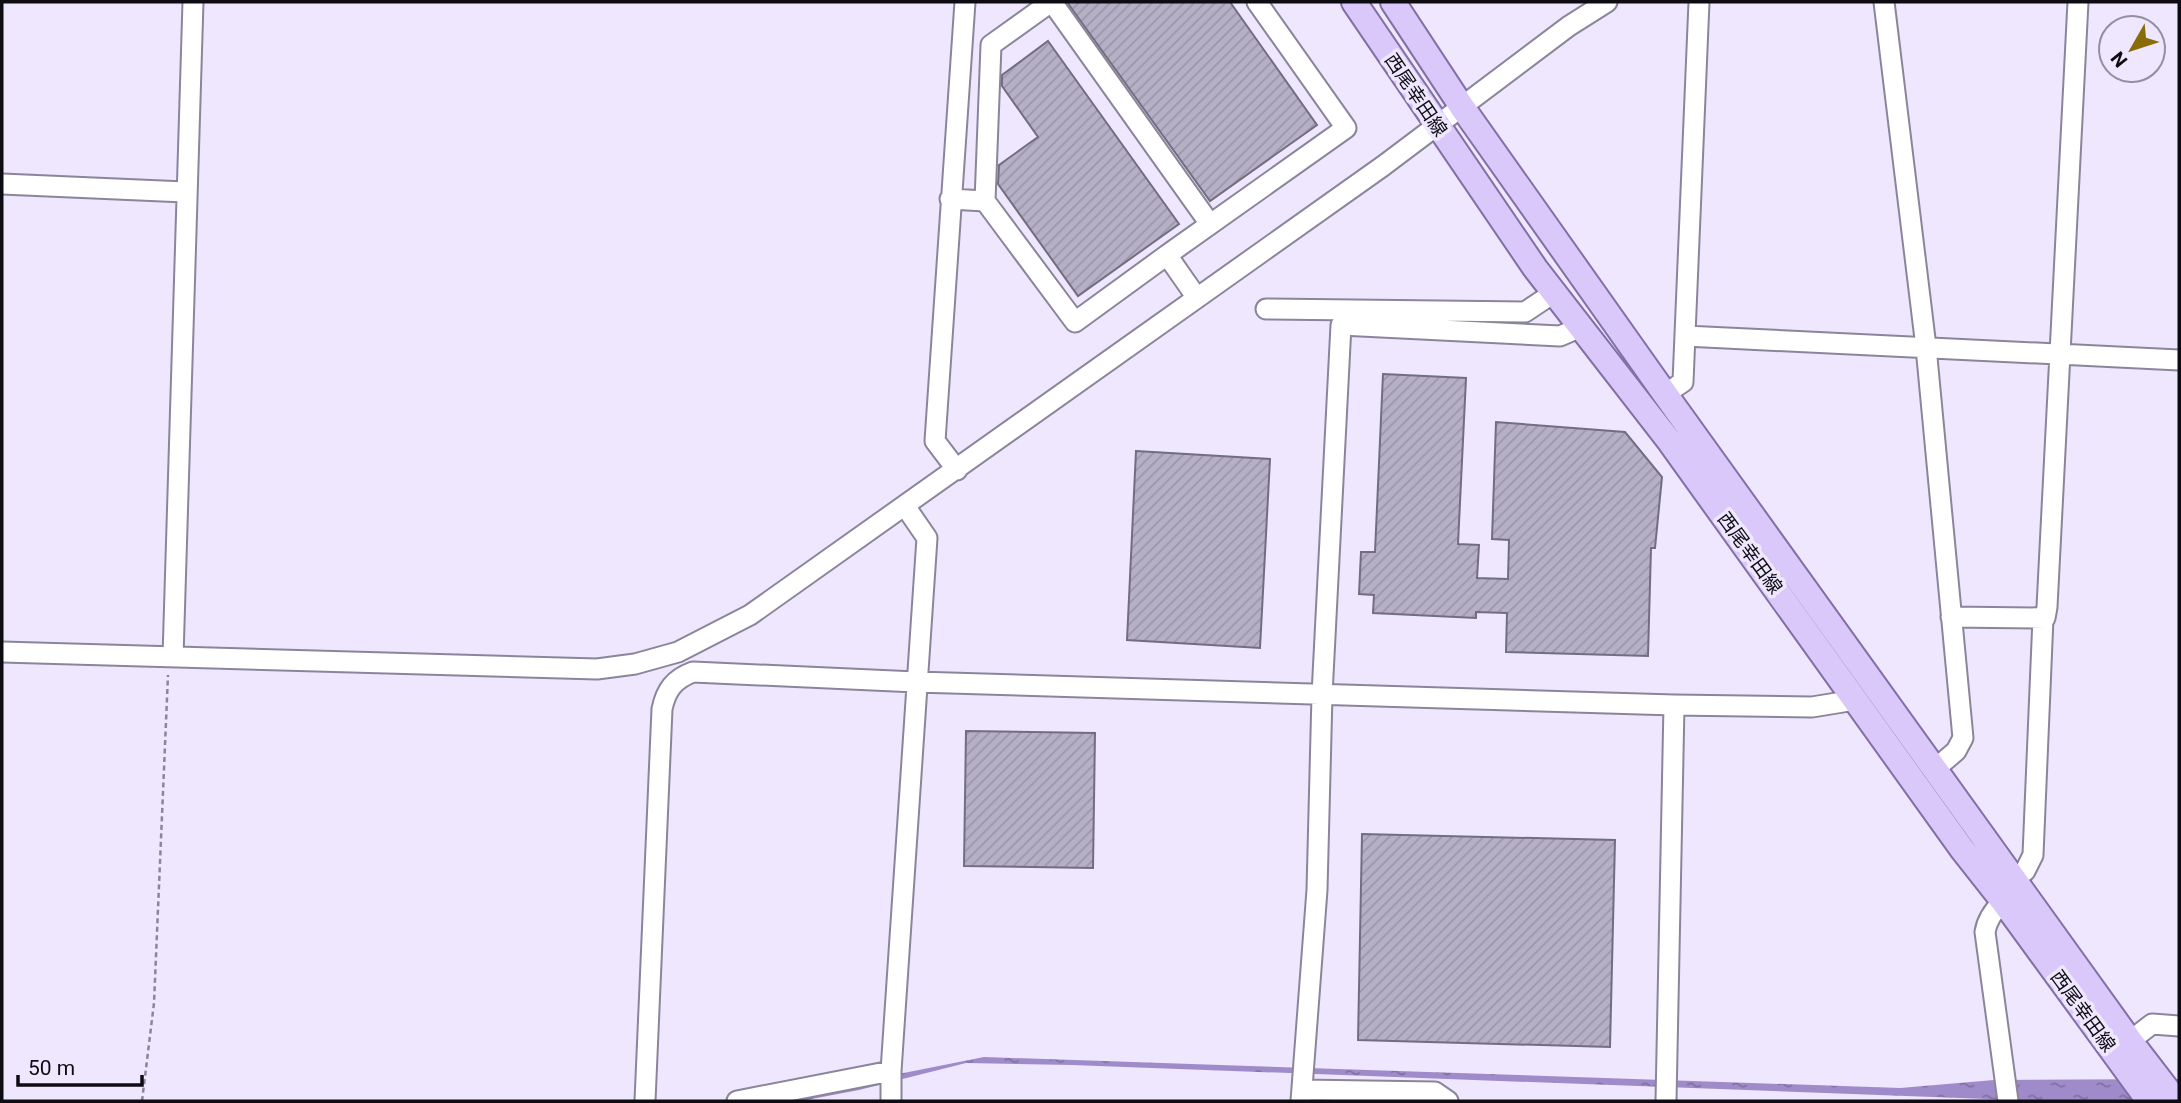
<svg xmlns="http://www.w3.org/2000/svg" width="2181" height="1103" font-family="Roboto,'Noto Sans JP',sans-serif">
<defs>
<pattern id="water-ripples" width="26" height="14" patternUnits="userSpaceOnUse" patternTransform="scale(1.75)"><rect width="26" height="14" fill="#9f8bc9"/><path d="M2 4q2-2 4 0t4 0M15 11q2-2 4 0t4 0" fill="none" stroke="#8070a2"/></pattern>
<pattern id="building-hatch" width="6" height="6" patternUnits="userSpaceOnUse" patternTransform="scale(1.75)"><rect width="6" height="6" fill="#b6b0c6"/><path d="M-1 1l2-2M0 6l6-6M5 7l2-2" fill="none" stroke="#9b96a9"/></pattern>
</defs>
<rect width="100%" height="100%" fill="#eee7fe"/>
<path fill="url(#water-ripples)" d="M984,1057L1900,1088L1994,1080L2179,1079V1100L2039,1101L1072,1065L966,1063L859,1090L801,1101H763Z"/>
<path fill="url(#building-hatch)" stroke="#736d81" stroke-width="2" d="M1067,2H1230L1317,125L1210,201Z
M1048,41L1179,224L1078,296L998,184L999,165L1038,137L1002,86V75Z
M1383,374L1466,378L1458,544L1479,545L1477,578L1508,579L1509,540L1492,539L1496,422L1625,432L1662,477L1655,548H1651L1648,656L1506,652L1507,613L1476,612V618L1373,613L1374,595L1359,594L1361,552H1375Z
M1136,451L1270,459L1260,648L1127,640Z
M966,731L1095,733L1093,868L964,866Z
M1362,834L1615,840L1610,1047L1358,1040Z"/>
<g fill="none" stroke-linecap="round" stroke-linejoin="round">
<g stroke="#8b859a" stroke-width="23">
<path id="minor" d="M1051,2L991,45L985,201L1075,322L1167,255
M1052,2L1210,224
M1884,2L1926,347L1963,738L1956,751L1935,769
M2,184L185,192
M950,199L985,201
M1197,298L1167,255L1346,128L1257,2
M1266,309L1525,312L1555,292
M1685,336L2179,360
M1665,394L1683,382L1699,2
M957,470L935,441L965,2
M1951,617L2045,618L2047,607L2078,2
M2,652L597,669L635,664L678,652L750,615L1383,166L1569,26L1607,2
M173,657L193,2
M2014,880L2025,871L2033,855L2043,618
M2003,901C1994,910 1987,919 1985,932L2008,1101
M2130,1041L2152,1024L2179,1026
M1302,1090L1435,1092L1448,1101
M645,1101L662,709C666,690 674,679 693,672L916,682L1674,705L1812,707L1855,700
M737,1101L891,1071
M891,1101V1071L927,538L905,506
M1301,1101L1317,890L1322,695L1341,325L1560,336L1581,327
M1666,1101L1674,705"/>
</g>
<g stroke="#816fa6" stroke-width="28">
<path id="major" d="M1354,2L1535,268L1670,442L1962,849L2003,901L2149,1101
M1393,2L1462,107L1665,394L2130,1041L2176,1101"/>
</g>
<path stroke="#8b8696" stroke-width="2.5" stroke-dasharray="5 3.5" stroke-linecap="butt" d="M142,1101L154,1003L168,675"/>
<use href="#minor" stroke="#fff" stroke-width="19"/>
<use href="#major" stroke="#d9c8f9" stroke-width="24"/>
</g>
<g text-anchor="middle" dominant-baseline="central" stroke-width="7" stroke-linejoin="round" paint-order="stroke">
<g font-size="19" fill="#0e0c13" stroke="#eee7fe">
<text transform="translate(1416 95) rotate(56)">西尾幸田線</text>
<text transform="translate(1750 553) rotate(54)">西尾幸田線</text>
<text transform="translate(2083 1011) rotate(54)">西尾幸田線</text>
</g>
</g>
<rect width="2181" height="1103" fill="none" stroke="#0e0c13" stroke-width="7"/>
<g transform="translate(2132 49) rotate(231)"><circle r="33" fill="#eee7fe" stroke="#948fa0" stroke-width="2"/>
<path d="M0-5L12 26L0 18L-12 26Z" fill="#896b0a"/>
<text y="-10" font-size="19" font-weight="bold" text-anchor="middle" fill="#0e0c13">N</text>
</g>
<path d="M18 1075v10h124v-10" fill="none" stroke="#0e0c13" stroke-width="3.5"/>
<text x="28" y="1075" font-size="21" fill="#0e0c13" stroke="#eee7fe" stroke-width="5" paint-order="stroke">50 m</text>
</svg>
